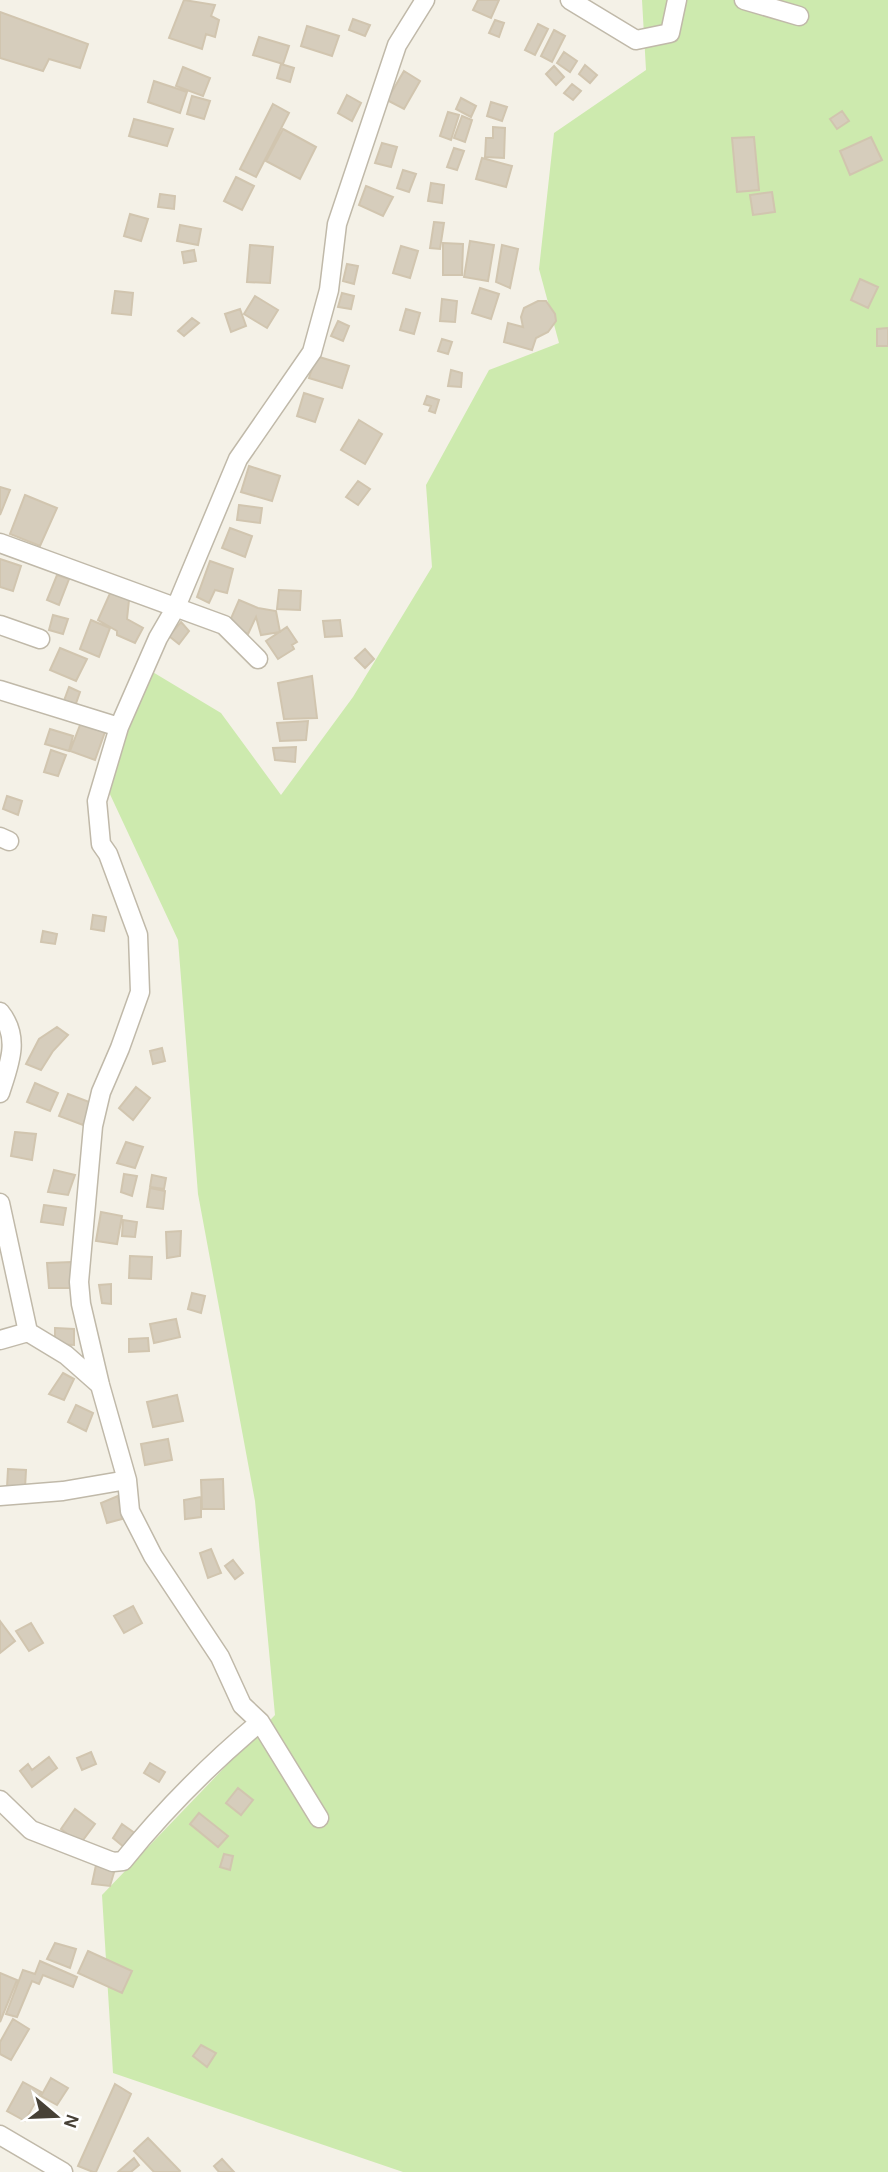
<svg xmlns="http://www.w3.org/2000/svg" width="888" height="2172" font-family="Karla,sans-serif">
<rect width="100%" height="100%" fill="#f4f1e7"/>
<path fill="#cdeaae" d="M642,0H888V2172H403L113,2073L102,1895L275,1715L255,1501L198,1194L178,940L108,790L146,668L221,713L281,795L353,697L432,567L426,485L489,370L559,343L539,269L554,133L646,70Z"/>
<path fill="#d6cdbc" stroke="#d1c5af" stroke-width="2" d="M184,0L215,5L211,16L219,20L215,37L206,34L202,49L169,38Z
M478,0H499L491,18L473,10Z
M0,12L88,44L80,68L49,59L43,71L0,58Z
M353,19L370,25L365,36L349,30Z
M495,20L504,23L499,37L489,33Z
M538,24L548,29L535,55L525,50Z
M307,26L339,36L332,56L301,46Z
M554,30L565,36L552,62L541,56Z
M259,37L289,46L283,64L253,55Z
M564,52L577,61L570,72L557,63Z
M281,64L294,68L290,82L277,78Z
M585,65L597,75L590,83L579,74Z
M554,66L564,77L556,85L546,74Z
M183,67L210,78L203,96L176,86Z
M404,71L420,81L404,109L387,100Z
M154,81L187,92L180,113L148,102Z
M572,84L581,91L573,100L564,93Z
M347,95L361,103L352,121L338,113Z
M192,96L210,101L204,119L187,114Z
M461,98L476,106L471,117L456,109Z
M491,102L507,107L502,121L487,116Z
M273,104L289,113L256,177L240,169Z
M842,111L849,121L837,129L830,119Z
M448,112L459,115L451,140L440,136Z
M462,116L472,120L465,142L454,138Z
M134,119L173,129L167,146L129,136Z
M493,127L505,128L504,158L485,157L486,138H493Z
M283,129L316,147L300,179L266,161Z
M754,137L759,190L737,192L732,138Z
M871,137L882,160L850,175L840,151Z
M382,143L397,147L391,167L375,163Z
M454,148L464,151L457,170L447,167Z
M482,158L512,166L506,187L476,179Z
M403,170L416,174L409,192L397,188Z
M236,177L254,186L242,210L224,201Z
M431,183L444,185L442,203L428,201Z
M366,186L393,197L383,216L359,205Z
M772,192L775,212L753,215L750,195Z
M160,194L175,196L174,209L158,207Z
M130,214L148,219L141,241L124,236Z
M434,222L444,223L440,249L430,248Z
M180,225L201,229L198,245L177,241Z
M470,241L494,245L488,281L464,277Z
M443,243L463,244L462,275H443Z
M250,245L273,247L270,283L247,282Z
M502,245L518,249L510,288L496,282Z
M401,246L418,251L410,278L393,273Z
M194,250L196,261L184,263L182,252Z
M347,264L358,266L354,284L343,281Z
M860,279L878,287L868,308L851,300Z
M480,288L499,294L491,319L472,313Z
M115,291L133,293L131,315L112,313Z
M342,293L354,296L351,309L338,307Z
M255,296L278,310L267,328L244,314Z
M442,299L457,301L455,322L440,321Z
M538,301H546L555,314L556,321L548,332L536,338L532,350L504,342L508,323L523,327L521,317L524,308Z
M240,309L246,326L231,332L225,314Z
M406,309L420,313L414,334L400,330Z
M192,318L199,323L184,336L178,331Z
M338,321L349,326L343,341L331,336Z
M888,328V346H877V329Z
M442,339L452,342L448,354L438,351Z
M316,356L349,366L342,388L309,378Z
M451,370L462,373L461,387L448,386Z
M304,393L323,399L315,422L297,416Z
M427,396L439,400L435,413L429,411L431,406L424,404Z
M359,420L382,434L365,464L341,450Z
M249,466L280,476L272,501L241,492Z
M358,481L370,489L358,505L346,497Z
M0,487L10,490L0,515Z
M25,495L57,508L40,546L10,534Z
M239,505L262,508L260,523L237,520Z
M230,528L252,536L245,557L222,548Z
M0,559L21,566L13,591L0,587Z
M210,561L233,569L227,593L215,590L209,603L197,597Z
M57,575L69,579L59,605L47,600Z
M279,590L301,591L300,610L277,609Z
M111,591L129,600L127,619L143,628L135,643L117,635V631L98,620Z
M239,600L258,608L276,611L280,632L261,635L256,617L248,634L229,623Z
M53,615L68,619L63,634L49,630Z
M91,620L110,628L99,657L80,649Z
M340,620L342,636L325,637L323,621Z
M181,622L189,631L179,644L169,636Z
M287,627L297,642L292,645L294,649L278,659L266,641Z
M60,648L87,659L76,681L50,670Z
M365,649L374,659L365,668L355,658Z
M312,676L317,718L284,719L278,683Z
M69,687L80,692L74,709L62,706Z
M82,720L106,729L95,760L70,751Z
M308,721L306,740L280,741L277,723Z
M50,729L73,736L69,751L45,744Z
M296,747L295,762L275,760L273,748Z
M51,750L66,755L58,776L44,772Z
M7,796L22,801L18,815L3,809Z
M93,915L106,917L104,931L91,929Z
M43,931L57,934L55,944L41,942Z
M57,1027L68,1035L53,1051L41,1070L26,1064L39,1039Z
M162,1048L165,1061L153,1064L150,1051Z
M35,1083L58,1093L50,1111L27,1102Z
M136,1087L150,1098L133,1120L119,1108Z
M68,1094L92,1103L83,1125L59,1116Z
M15,1132L36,1134L32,1160L11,1156Z
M126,1142L143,1147L135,1168L117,1163Z
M54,1170L75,1175L68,1195L48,1192Z
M124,1174L137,1176L132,1196L121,1192Z
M152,1175L166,1178L164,1189L150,1187Z
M150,1188L165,1191L163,1209L147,1207Z
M44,1205L66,1208L63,1225L41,1222Z
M101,1212L122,1216L117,1244L96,1241Z
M123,1220L137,1222L135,1237L122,1236Z
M181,1231L180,1256L167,1258L166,1232Z
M130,1256L152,1257L151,1279L129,1278Z
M71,1262L72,1288H49L47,1263Z
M111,1284V1304L102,1303L99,1285Z
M192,1293L205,1296L201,1313L188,1309Z
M176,1319L180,1337L154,1343L150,1324Z
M55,1328L74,1329V1345L55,1344Z
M148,1338L149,1351L129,1352V1339Z
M63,1373L74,1379L64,1400L49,1394Z
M177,1395L183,1421L153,1427L147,1402Z
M76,1405L93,1413L86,1431L68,1422Z
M168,1439L172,1460L145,1465L141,1444Z
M8,1469L26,1470L25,1488L7,1487Z
M223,1479L224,1509H202L201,1480Z
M118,1496L122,1519L107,1523L101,1503Z
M201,1497V1517L185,1519L184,1500Z
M211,1549L221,1573L208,1578L200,1553Z
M233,1560L243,1573L235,1579L225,1566Z
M133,1606L142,1623L124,1633L114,1616Z
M0,1621L15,1641L0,1653Z
M31,1623L43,1643L29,1651L16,1631Z
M91,1752L96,1764L82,1770L77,1758Z
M49,1757L57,1768L32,1787L20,1771L28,1764L32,1770Z
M150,1763L165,1772L159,1782L144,1773Z
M238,1788L253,1800L241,1815L226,1803Z
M75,1809L95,1824L80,1844L61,1829Z
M199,1813L228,1836L218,1847L190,1824Z
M122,1824L139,1836L125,1848L113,1838Z
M224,1854L233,1856L230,1870L220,1867Z
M96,1865L115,1869L110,1886L92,1884Z
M55,1943L76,1949L70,1968L47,1959Z
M88,1951L132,1971L122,1993L78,1973Z
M40,1961L77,1977L73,1987L43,1975L39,1984L32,1981L17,2017L6,2014L23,1970L35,1974Z
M0,1973L17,1980L0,2022Z
M13,2019L29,2029L11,2060L0,2054V2042Z
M201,2045L216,2053L207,2067L193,2056Z
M51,2078L68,2088L57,2105L41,2096Z
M23,2082L41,2092L25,2121L7,2111Z
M115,2084L131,2094L96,2172H93L78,2166Z
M148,2138L180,2171L179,2172H154L134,2151Z
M134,2158L139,2165L131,2172H118Z
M222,2159L234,2172H219L214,2166Z"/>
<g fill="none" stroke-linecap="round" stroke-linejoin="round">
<g stroke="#c0b9a9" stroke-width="21">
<path id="minor" d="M570,0L636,40L670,33L677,0
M744,0L799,16
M0,543L224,625L258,659
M0,625L40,639
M0,690L119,727
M0,837L9,841
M0,1012C21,1038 9,1065 0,1093
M0,1203L28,1332L66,1355L100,1385
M0,1340L28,1332
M0,1496L63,1491L127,1480
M0,1800L31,1830L113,1862L123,1861C164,1810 210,1764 260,1722
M319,1818L260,1722L242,1705L220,1657L153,1556L130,1511L127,1480L100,1385L81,1304L79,1282L93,1126L101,1092L120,1048L140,992L138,935L108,854L101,844L97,801L119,727L158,638L176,607L238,459L312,352L329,290L337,224L397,45L425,0
M0,2135L63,2172"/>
</g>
<use href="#minor" stroke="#fff" stroke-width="18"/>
</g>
<g transform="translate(56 2116) rotate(109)" stroke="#ffffff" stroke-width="5" paint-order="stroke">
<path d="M0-5L12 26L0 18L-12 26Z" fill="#474136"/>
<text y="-10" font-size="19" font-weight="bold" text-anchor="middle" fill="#474136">N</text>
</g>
</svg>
